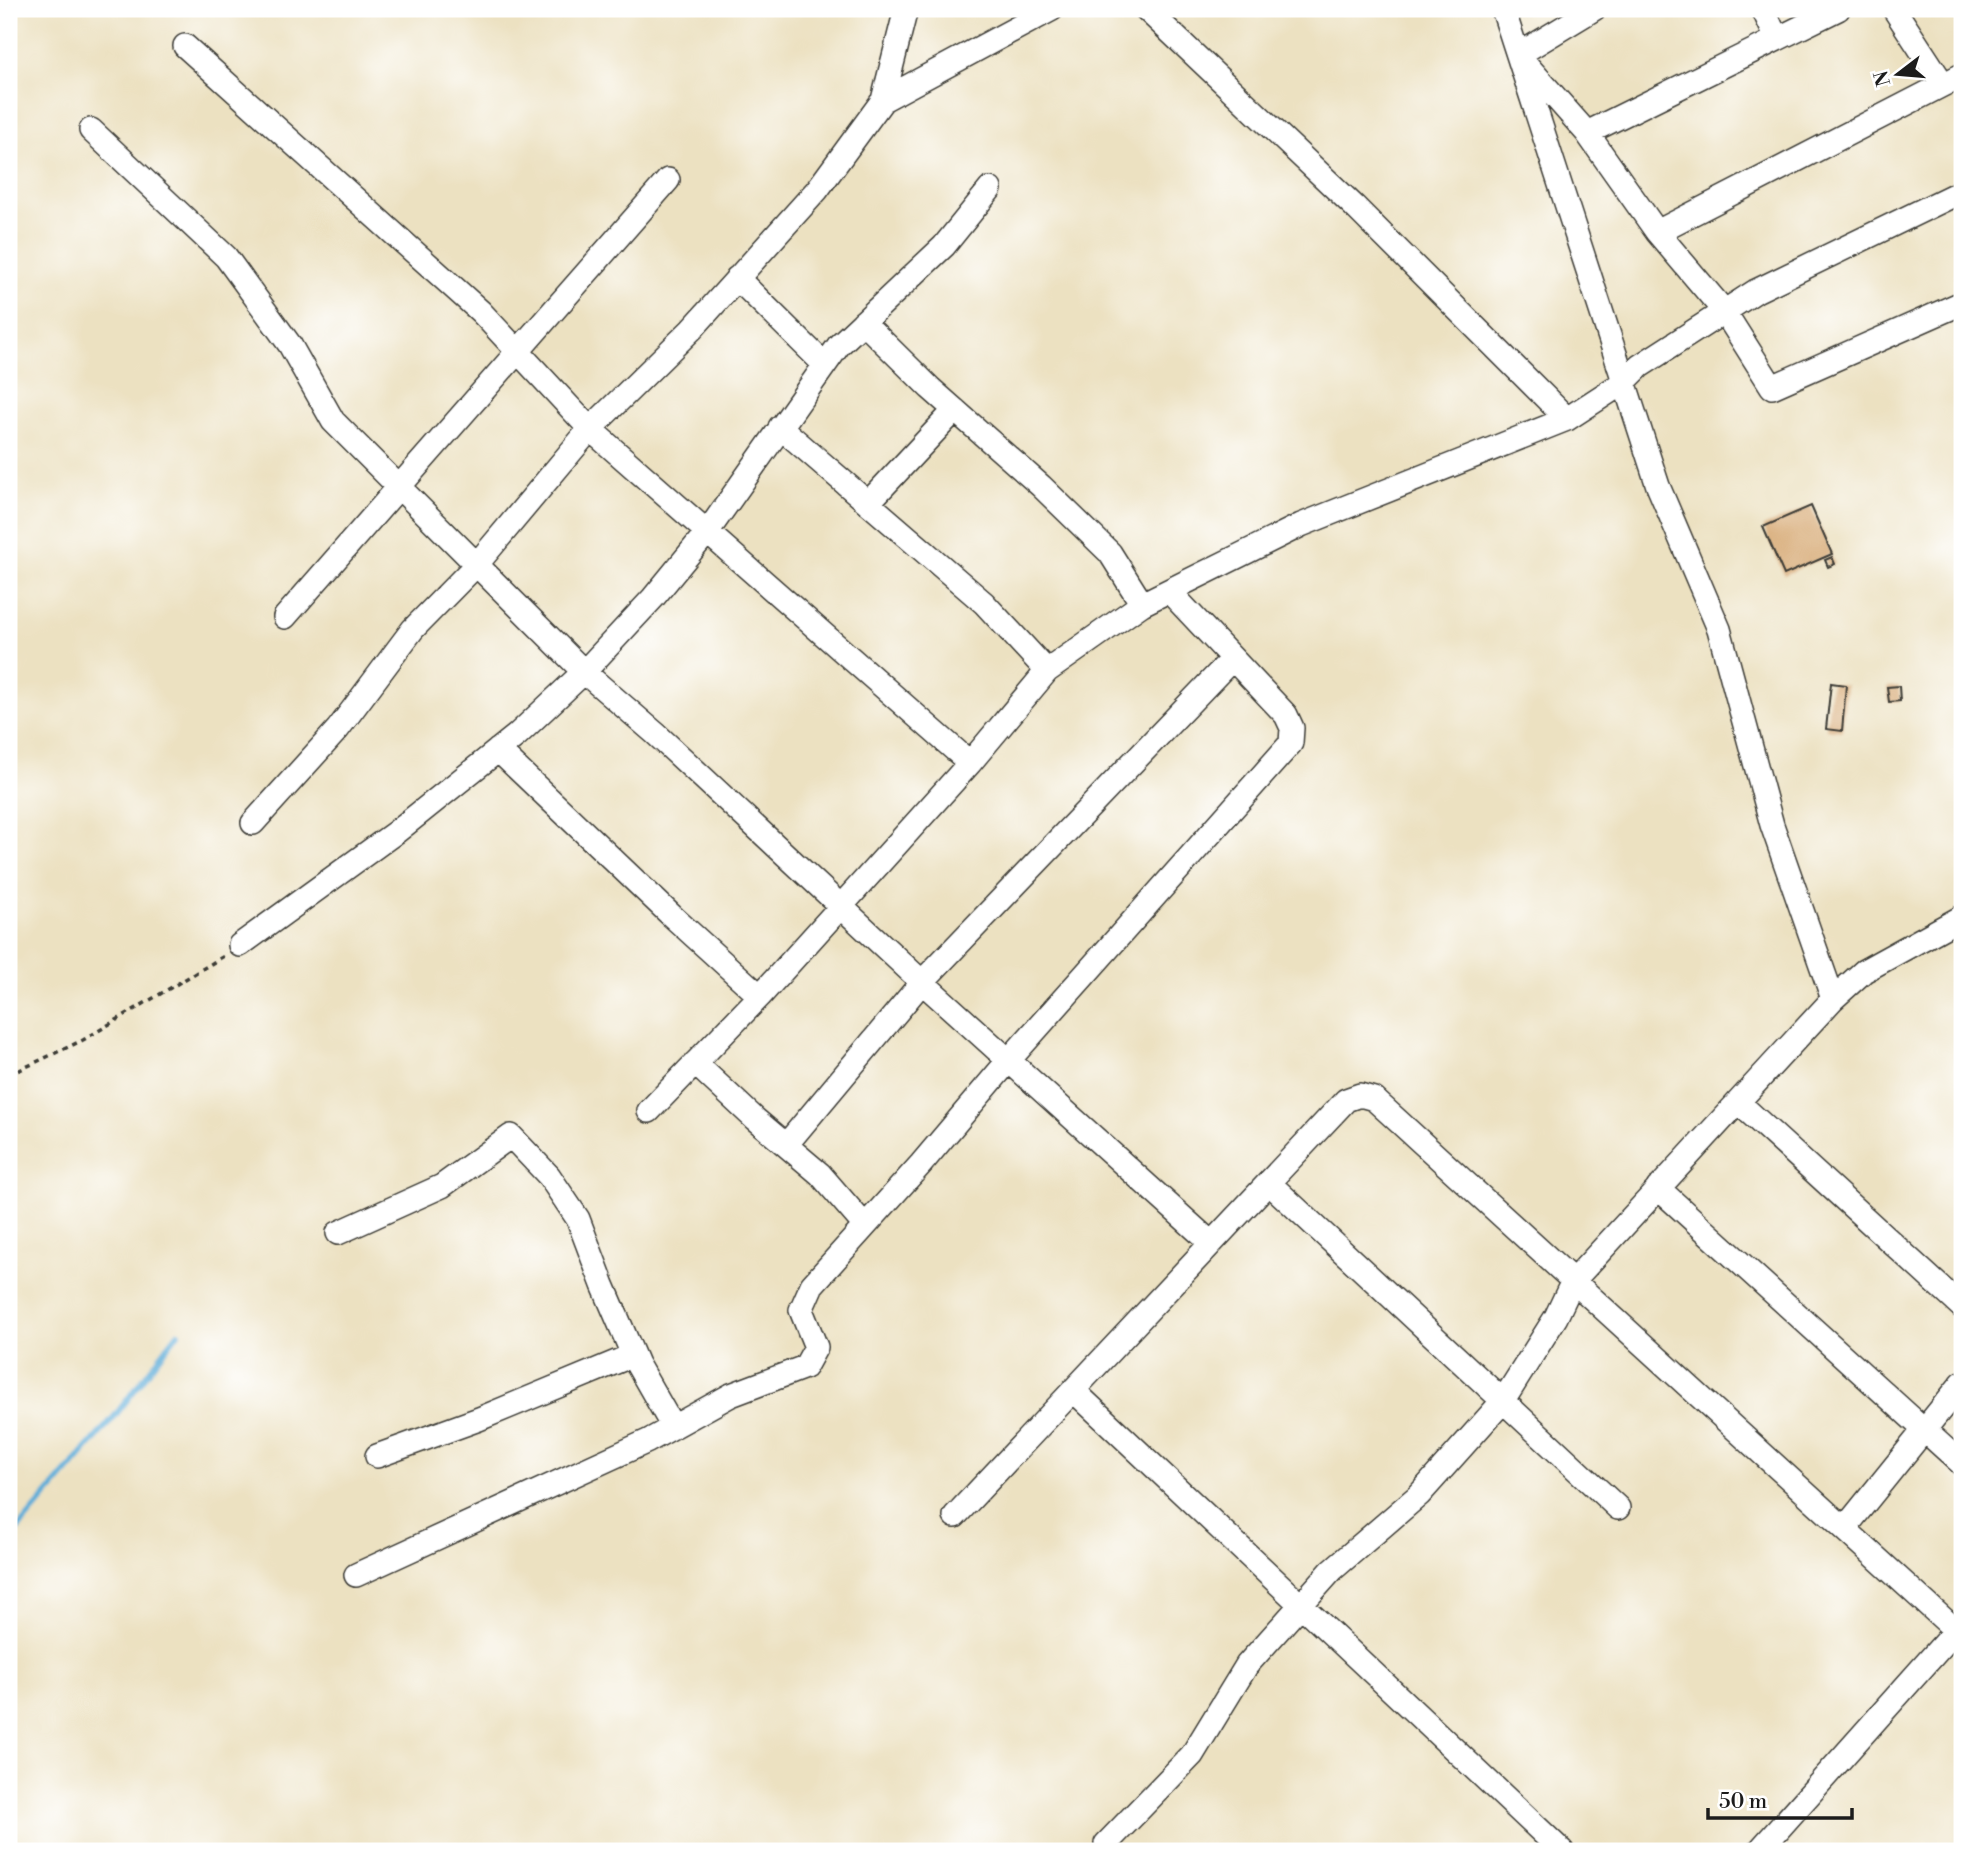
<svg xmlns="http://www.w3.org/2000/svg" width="1971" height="1860" font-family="'Libre Bodoni',serif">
<rect width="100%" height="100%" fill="#fff"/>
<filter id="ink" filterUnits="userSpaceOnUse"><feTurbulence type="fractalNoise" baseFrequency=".0143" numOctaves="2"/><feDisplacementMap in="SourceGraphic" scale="14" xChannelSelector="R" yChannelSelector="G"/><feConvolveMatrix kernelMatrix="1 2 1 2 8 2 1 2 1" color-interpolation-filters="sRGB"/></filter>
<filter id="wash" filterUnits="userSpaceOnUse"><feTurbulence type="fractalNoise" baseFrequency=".00686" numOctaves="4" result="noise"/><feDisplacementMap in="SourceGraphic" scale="28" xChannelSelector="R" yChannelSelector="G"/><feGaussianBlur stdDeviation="1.57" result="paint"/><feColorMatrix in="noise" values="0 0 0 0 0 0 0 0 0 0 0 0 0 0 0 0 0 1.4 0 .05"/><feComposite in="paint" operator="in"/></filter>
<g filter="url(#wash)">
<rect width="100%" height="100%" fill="#ece1c1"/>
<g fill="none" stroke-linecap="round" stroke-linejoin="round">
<path stroke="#5eadd8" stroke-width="6" d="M9,1539L114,1417L178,1333"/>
</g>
<g id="blocks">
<path fill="#d7aa76" d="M1811,506L1832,554L1784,575L1763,527Z
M1832,557L1835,564L1828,567L1825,560Z
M1831,683L1846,685L1842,731L1826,729Z
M1899,686L1900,701L1889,702L1887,687Z"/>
</g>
</g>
<g filter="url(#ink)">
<use href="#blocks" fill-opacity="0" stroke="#3b3a35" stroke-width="2"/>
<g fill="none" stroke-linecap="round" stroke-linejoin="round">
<g stroke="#3b3a35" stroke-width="26">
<path id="street" d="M1146,9L1354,206L1567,419
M1503,9L1658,486L1719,629L1772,825L1833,999
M1594,9L1518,55L1587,133L1657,232L1724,311L1772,387L1962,303
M1763,9L1777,39
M1894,9L1943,84
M185,46L481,312L590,429L970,763
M883,100L1052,9
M91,130L226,257L290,345L333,421L584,672L656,734L922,982L1211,1243
M1587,133L1838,9
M1657,232L1962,75
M737,278L825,365
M863,322L930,388L1041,486L1110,553L1142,604
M780,427L984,603L1047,671
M868,503L955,410
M285,617L668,180
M498,750L672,916L760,996
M253,823L338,729L413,629L477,564L590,429L692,329L817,190L883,100L906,9
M240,945L396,832L517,735L584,672L653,598L708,531L839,345L944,246L990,189
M695,1063L755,1119L820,1174L865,1226
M1738,1102L1962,1307
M649,1111L760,996L970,763L1047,671L1142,604L1301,525L1567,419L1624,382L1640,366L1756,291L1962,191
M786,1145L922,982L1232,659
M1269,1183L1618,1508
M1658,1188L1962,1464
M338,1233L442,1186L511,1136L549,1176L578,1219L603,1285L637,1364L673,1427
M1073,1390L1562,1851
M377,1456L479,1419L633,1355
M955,1516L1346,1100L1360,1095L1374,1099L1962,1636
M1845,1528L1962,1383
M356,1575L648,1441L731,1395L805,1367L816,1347L801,1310L812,1285L921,1164L1009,1060L1291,743L1292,728L1286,715L1170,592
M1106,1844L1192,1755L1247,1665L1332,1570L1419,1495L1503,1401L1556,1317L1573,1281L1833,999L1864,971L1962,917
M1759,1851L1956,1630"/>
</g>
<path stroke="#3b3a35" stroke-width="3.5" stroke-dasharray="5 5" stroke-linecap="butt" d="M9,1075L83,1040L224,956"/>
<use href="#street" stroke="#fff" stroke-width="23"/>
</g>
</g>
<rect width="1971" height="1860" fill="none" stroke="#fff" stroke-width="35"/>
<g transform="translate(1898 74) rotate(254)" stroke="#ffffff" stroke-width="5" paint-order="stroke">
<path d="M0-5L12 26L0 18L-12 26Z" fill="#1c1c1c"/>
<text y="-10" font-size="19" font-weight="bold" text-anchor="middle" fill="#1c1c1c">N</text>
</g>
<path d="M1708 1808v10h144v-10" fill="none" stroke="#1c1c1c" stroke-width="3.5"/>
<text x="1719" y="1808" font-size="21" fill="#1c1c1c" stroke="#ffffff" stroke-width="5" paint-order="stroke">50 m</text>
</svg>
